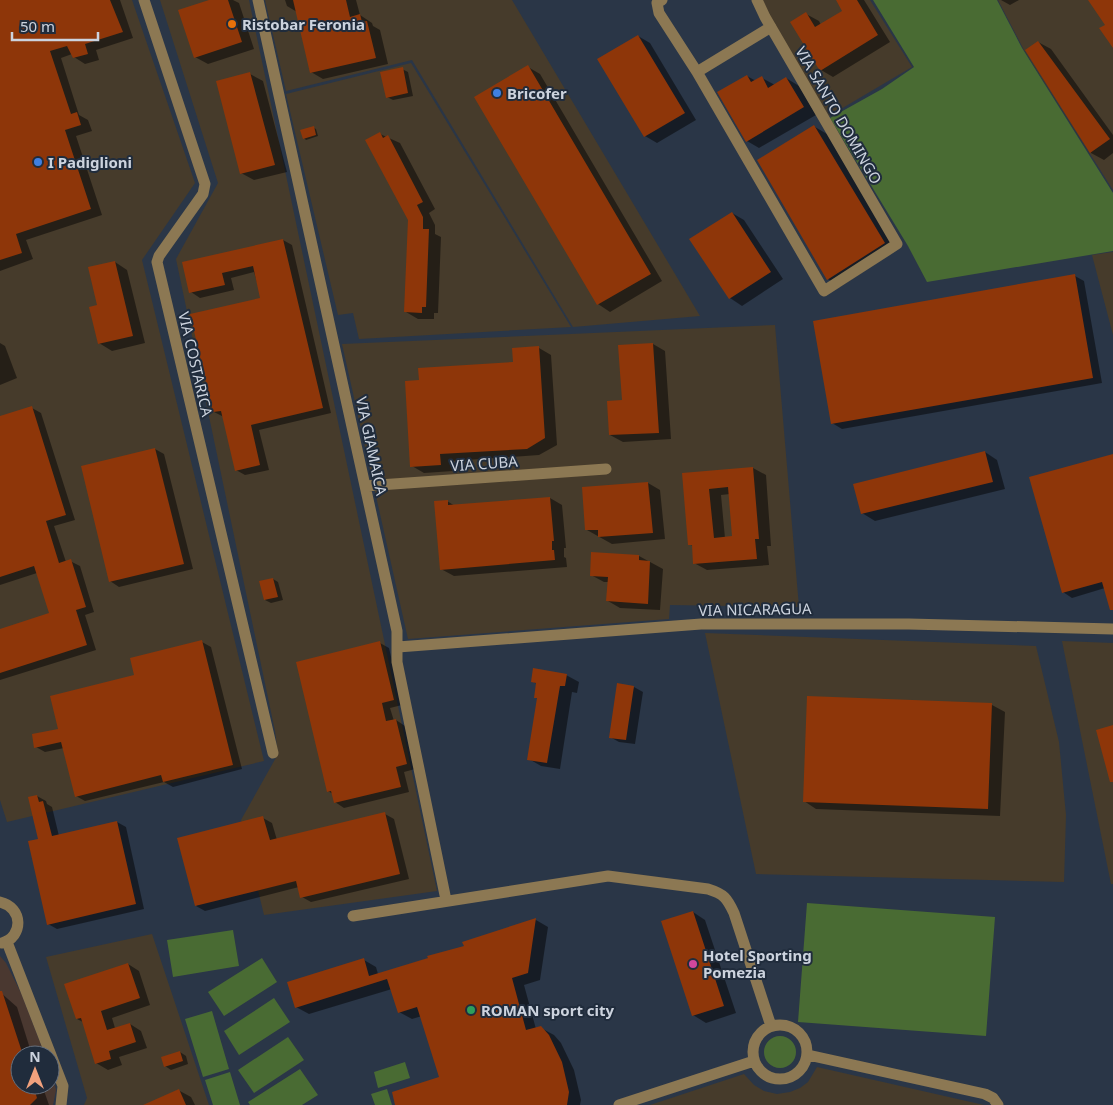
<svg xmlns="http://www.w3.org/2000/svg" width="1113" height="1105" font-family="'Noto Sans',sans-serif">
<rect width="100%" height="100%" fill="#2a3647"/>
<path fill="#4a3830" d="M0,956L6,963L21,993L45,1055H20V1085H50V1068L56,1090L53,1105H0Z"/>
<path fill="#463b2b" d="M0,0H132L195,183L142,260L264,761L7,822L0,800Z
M160,0H249L437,891L264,915L241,820L278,754L275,731L176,259L218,183Z
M265,0H512L700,316L573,327L412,60L286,91Z
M759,0H870L912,67L829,116Z
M998,0H1113V190L1024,50Z
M411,63L571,327L359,339L353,313L338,315L286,94Z
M1113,252V335L1092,255Z
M775,325L799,607L670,605L669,619L408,639L342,344Z
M705,633L1036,646L1059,742L1066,815L1064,882L756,874Z
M1062,641L1113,643V884H1111Z
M152,934L209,1105H84L87,1098L46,957Z
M817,1067L984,1105H650L744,1074L754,1085L764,1091L777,1094L790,1092L800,1088L808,1082Z"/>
<path fill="#496b33" d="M873,0H997L1022,48L1113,193V251L927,282L908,246L830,118L882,89L914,67Z
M807,903L995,917L986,1036L798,1022Z
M233,930L239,966L173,977L167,940Z
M262,958L277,982L224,1016L208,992Z
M274,998L290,1022L239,1055L224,1031Z
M212,1011L229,1069L203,1077L185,1019Z
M764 1052a16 16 0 1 1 32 0a16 16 0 1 1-32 0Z
M288,1037L304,1060L254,1093L238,1070Z
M405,1062L410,1078L378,1088L374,1072Z
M300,1069L318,1095L302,1105H250L248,1102Z
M230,1072L240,1105H213L205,1080Z
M387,1089L392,1105H375L371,1094Z"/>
<path fill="#0007" fill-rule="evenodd" d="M0,0H120L133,38L96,50L99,60L85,64L74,57L72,54L61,58L79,115L88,120L92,131L76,136L102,215L26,240L33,259L0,271Z
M213,0H233L239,3L254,49L208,64L195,57Z
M285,0H356L360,15L372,23L373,26L380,30L388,64L323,79L311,72L297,12L287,6Z
M837,0H864L890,42L833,77L821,70L806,14L819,21L821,25L844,11Z
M1001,0H1019L1010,5Z
M638,36L650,43L696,120L657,143L645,136Z
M1038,42L1051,49L1113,135V153L1104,160L1091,153L1027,50Z
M528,67L540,74L662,281L610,312L598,304Z
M402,69L408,72L413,96L393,100L387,97Z
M250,74L263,81L287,172L254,180L241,173Z
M747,76L756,81L762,78L775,85L786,78L799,86L816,115L759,148L747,141Z
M815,127L827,134L896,250L840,287L828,279Z
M314,128L316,129L318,136L306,140L304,138Z
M380,134L400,143L435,209L429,213L435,225V234L441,237L438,313H434V319H418L406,312L409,220Z
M732,213L744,220L783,279L742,306L730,298Z
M283,240L292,245L331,413L259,430L269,470L245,475L236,470L224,417L214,412L262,299L254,272L231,278L234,290L200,298L191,292L184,263Z
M115,262L127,270L145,343L112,351L99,343V306Z
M1075,276L1084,281L1102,383L842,429L832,423Z
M0,343L5,346L17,378L0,385Z
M653,344L665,351L671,439L623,442L610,435L623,401Z
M539,348L551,355L557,445L539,455L452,461L453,471L424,473L412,466L514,363Z
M32,408L41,413L75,520L54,526L66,562L70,561L80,566L94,612L85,615L96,650L0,680V630L51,614L37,573L0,585V417Z
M155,449L164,454L193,569L119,587L110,581Z
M985,452L997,460L1005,489L875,521L862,513Z
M1113,455V605L1105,588L1072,598L1063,592Z
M753,468L766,475L771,546H767L769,565L707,570L694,563L693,546L689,544L683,474ZM730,494L734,537L725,538L721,495Z
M648,483L660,490L665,539L612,544L587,530Z
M550,498L562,505L566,548H564V557L566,558L567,567L454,576L441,569L447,501L455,506Z
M593,553L639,556L663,569L660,610L620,608L608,601L609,582H604L591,575Z
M273,579L278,582L283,600L271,603L265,600Z
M202,642L211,647L242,769L173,787L164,782L85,801L76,796L64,748L45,752L36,747L136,676Z
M380,643L389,648L402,705L390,708L394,721L396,720L405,726L415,769L404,772L409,792L344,808L335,802L333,794L328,791Z
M566,675L579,682L577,693L572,692L560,769L541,766L529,759L538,699L535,697L537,684L532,681Z
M634,687L643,692L635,744L619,742L610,737Z
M808,697L992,705L1005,712L1000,816L816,809L804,801Z
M37,796L46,801L47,804L52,807L59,836L117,822L126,827L144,909L57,929L48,924L39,840Z
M385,814L394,819L409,879L311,902L302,897L299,887L205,911L196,906L263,818L272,823L277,840Z
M693,912L705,920L736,1013L706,1023L693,1015Z
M536,920L548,927L540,980L524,985L536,1029L541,1028L554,1035L561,1043L574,1070L581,1100L580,1105H397L441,1078L422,1016L412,1019L399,1012L392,989L309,1014L296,1007L364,960L376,967L378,974L466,947L464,943Z
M128,964L139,971L150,1005L112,1018L115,1028L130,1024L141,1031L147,1048L119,1057L122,1065L108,1070L96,1063L83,1022L77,1019Z
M0,992L17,1007L32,1055H20V1085H42L49,1105H0Z
M180,1052L186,1056L188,1064L171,1070L165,1066Z
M178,1090L191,1097L195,1105H146Z"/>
<path fill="#8e3609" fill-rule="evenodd" d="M0,0H110L123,32L85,44L88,54L73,58L67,46L50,51L71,114L77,112L81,125L65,130L91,209L16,234L22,253L0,260Z
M209,0H228L242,42L194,58L178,10Z
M293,0H346L350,17L360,14L362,22L367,21L376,58L310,73Z
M836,0H857L878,35L820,71L790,22L806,12L815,27L842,11Z
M1088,0H1113V48L1099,28L1105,25Z
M638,35L685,113L644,137L597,59Z
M1038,41L1110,139L1090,153L1025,50Z
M528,65L651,274L597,305L474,97Z
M403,67L408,93L386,98L380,72Z
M250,72L275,165L240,174L216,81Z
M747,75L751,82L762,76L768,88L786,77L804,107L746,142L717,92Z
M814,125L885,243L827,280L757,160Z
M314,126L316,135L303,139L300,130Z
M380,132L383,138L388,135L423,202L417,205L423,217V229H429L426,307H422V313L404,312L408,220L365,140Z
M732,212L771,272L729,299L689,239Z
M283,239L323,408L251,425L260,465L235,471L221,411L213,412L190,314L260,298L253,266L222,273L225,285L189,293L182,262Z
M115,261L133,336L98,344L89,307L97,305L88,267Z
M1075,274L1093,378L831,424L813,321Z
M653,343L659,433L609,435L607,401L622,400L618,345Z
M539,346L545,438L527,449L440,454L441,465L410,467L405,381L419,380L418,368L513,362L512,348Z
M32,406L66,515L46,521L59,563L71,559L86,607L76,610L87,645L0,673V629L49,613L34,566L0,577V416Z
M155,448L184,564L109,582L81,466Z
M985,451L993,482L861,514L853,484Z
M1113,454V610H1110L1102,582L1062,593L1029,477Z
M753,467L759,539H755L757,559L693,564L692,545H688L682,473ZM728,487L732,536L714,538L709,489Z
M648,482L653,533L598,537V530H585L582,487Z
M550,497L554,541H552V550H554L555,560L440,570L434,501L448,500V505Z
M591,552L639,555V560L650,561L648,604L606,601L608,577L590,576Z
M273,578L278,597L264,600L259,581Z
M202,640L233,765L163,782L161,775L75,797L61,742L34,748L32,734L58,729L50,696L134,675L130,658Z
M380,641L394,700L382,703L386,721L396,719L407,764L396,767L401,787L334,803L331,791L327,792L296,662Z
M533,668L567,674L565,686H560L547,763L527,760L537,698H534L536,683L531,682Z
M617,683L634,686L626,740L609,738Z
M807,696L992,703L988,809L803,802Z
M1113,725V782H1110L1096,730Z
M37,795L39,802L43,801L52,836L117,821L136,904L47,925L28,841L38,839L28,797Z
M385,812L400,874L300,898L296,881L195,906L177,838L263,816L270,840Z
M693,911L724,1006L692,1016L661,921Z
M536,918L528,973L512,978L526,1030L541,1026L549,1035L562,1062L569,1092L567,1105H395L392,1092L439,1077L417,1007L398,1013L387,979L295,1008L287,982L364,958L369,976L428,958L427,956L464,946L462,942Z
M128,963L140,998L101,1011L107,1030L130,1023L136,1042L109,1051L111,1059L95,1064L81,1018L76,1019L64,984Z
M0,991H2L23,1055H20V1085H33L37,1098L30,1105H0Z
M180,1051L183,1061L164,1067L161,1057Z
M179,1089L186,1105H143Z"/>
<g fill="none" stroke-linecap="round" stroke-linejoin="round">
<path stroke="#8c7853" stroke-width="11" d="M144,0L205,184L203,194L159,256L157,262L273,753
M258,0L397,631V662L446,900
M662,0L657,3L659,13L697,72L824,291L897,244L765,17L757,0
M697,72L771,27
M365,486L606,469
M398,647L701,624H909L1113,629
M0,902C23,907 24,937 2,943
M353,916L608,876L708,889C724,894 727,898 734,913L771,1026
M7,942L63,1086L61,1105
M753 1052a27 27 0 1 1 54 0a27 27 0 1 1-54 0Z
M808,1055L985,1094L993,1098L998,1105
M619,1105L754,1061"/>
</g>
<circle fill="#e8710a" stroke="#202c3c" stroke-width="2" cx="232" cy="24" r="5"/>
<g fill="#3f7fe0" stroke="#202c3c" stroke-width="2">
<circle cx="497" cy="93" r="5"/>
<circle cx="38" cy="162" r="5"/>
</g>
<circle fill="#d1479c" stroke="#202c3c" stroke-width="2" cx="693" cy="964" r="5"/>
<circle fill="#2e9e5b" stroke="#202c3c" stroke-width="2" cx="471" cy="1010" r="5"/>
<g text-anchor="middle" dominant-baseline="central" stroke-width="4" stroke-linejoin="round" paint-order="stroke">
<g font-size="15" font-weight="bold" fill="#ccd3de" stroke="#202c3c" text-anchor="start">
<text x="242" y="24">Ristobar Feronia</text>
<text x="507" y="93">Bricofer</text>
<text x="48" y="162">I Padiglioni</text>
<text x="703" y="955">Hotel Sporting<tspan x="703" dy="17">Pomezia</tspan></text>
<text x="481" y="1010">ROMAN sport city</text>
</g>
<g font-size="15" fill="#ccd3de" stroke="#202c3c">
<text transform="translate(839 115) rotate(60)">VIA SANTO DOMINGO</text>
<text transform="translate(196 364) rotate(77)">VIA COSTARICA</text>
<text transform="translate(372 446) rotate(78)">VIA GIAMAICA</text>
<text transform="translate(484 463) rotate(-4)">VIA CUBA</text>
<text transform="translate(755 609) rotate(-1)">VIA NICARAGUA</text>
</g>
</g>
<g transform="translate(35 1070)"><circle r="24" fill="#202c3c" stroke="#656f7d"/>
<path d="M0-4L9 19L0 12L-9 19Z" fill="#f1a17d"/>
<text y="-8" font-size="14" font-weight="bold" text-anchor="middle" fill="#ccd3de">N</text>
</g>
<path d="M12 32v8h86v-8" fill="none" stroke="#ccd3de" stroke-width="2.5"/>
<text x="20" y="32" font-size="15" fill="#ccd3de" stroke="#202c3c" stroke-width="4" paint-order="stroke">50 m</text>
</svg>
